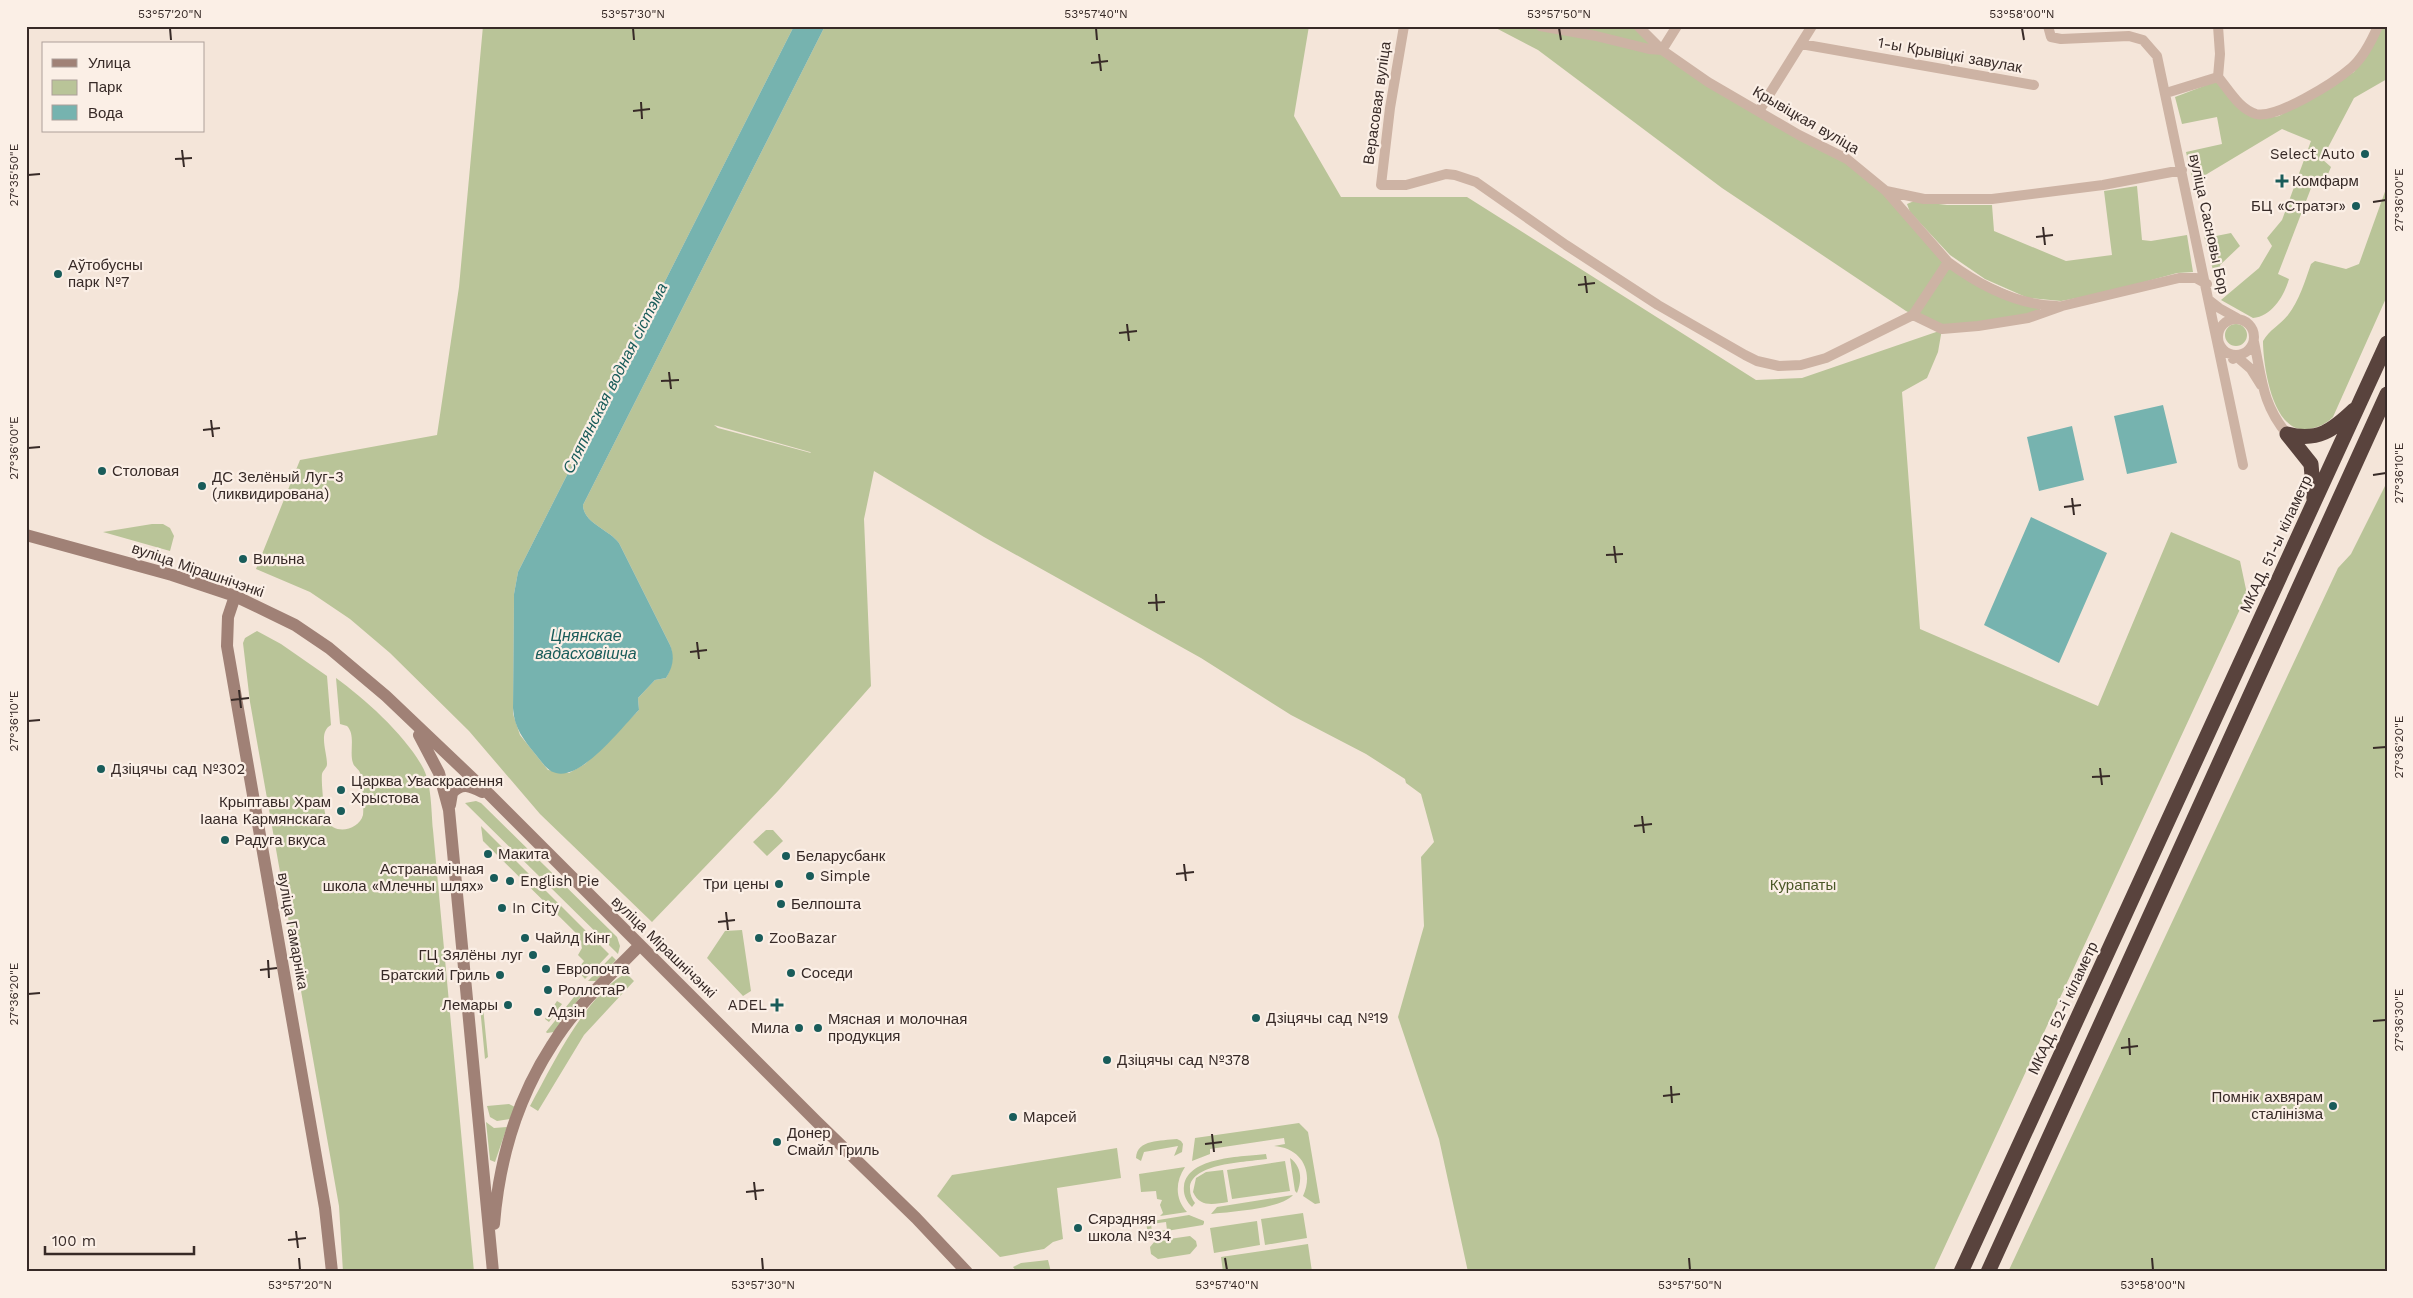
<svg xmlns="http://www.w3.org/2000/svg" width="2413" height="1298" font-family="'Work Sans',sans-serif">
<rect width="100%" height="100%" fill="#f4e5d9"/>
<path fill="#b9c498" fill-rule="evenodd" d="M483,26H794L518,572L514,594L513,714L520,735L548,770L569,773L585,764L639,710L638,698L655,680L666,678C672,668 674,656 670,645L619,543C610,530 583,523 583,505L825,26H1309L1294,116L1341,197H1467L1756,380L1802,378L1942,330L1906,311L1722,188L1538,50L1492,26H1638L1662,50L1860,169L1956,268L2040,305V315L1942,329L1938,352L1927,378L1902,392L1920,629L2098,706L2171,532L2240,561L2247,594L1933,1272H1468L1439,1139L1398,1017L1424,926L1421,857L1434,842L1421,794L1406,783L1405,779L1366,754L1291,715L1201,658L984,537L874,471L864,519L871,686L778,791L652,922L540,814L469,731L390,653L350,619L310,592L256,569L300,460L437,435L459,287ZM714,425L810,452L811,453L718,428Z
M2382,26H2387V79L2354,98L2322,159L2331,167L2323,186L2313,183L2278,274L2289,279C2284,296 2272,316 2253,318L2221,300L2259,268L2272,246L2267,238L2282,220L2311,141L2282,129L2197,180L2192,178L2186,152L2222,144L2217,117L2182,124L2175,97L2217,81L2239,109L2261,119L2279,116L2354,72Z
M2137,186L2142,240L2151,241L2187,235L2193,272L2177,273L2104,293L2061,301L2028,298L1985,279L1950,255L1910,212L1907,204L1914,201L1947,205H1992L1994,231L2066,261L2112,255L2104,191Z
M2387,186V296L2333,417C2326,424 2319,427 2309,429C2273,436 2263,366 2263,341C2269,330 2280,325 2288,315C2299,301 2305,281 2311,264L2315,261L2346,269L2359,264Z
M2210,230L2211,237L2231,233L2240,246L2220,265L2222,274L2217,275L2213,270L2204,236Z
M2225 335a11 11 0 1 1 22 0a11 11 0 1 1-22 0Z
M2387,482V1272H2008L2338,568L2351,554Z
M152,524H163L170,528L174,536L170,551L103,532Z
M257,631L281,644L327,676L331,725C318,732 327,752 327,764C327,768 323,770 322,774C321,780 324,815 327,820C334,836 359,830 363,815C364,809 362,779 360,773C359,769 354,767 353,763C349,752 356,735 347,726L340,724L336,678C365,699 404,734 422,766C432,783 431,810 433,830L474,1272H343L339,1206L250,702L243,643L245,638Z
M476,801L481,803L617,937L620,946L618,954L465,803Z
M481,826L609,954L585,979L577,970L584,961L578,955L582,948L578,935L483,841Z
M766,830H773L783,841L767,856L753,842Z
M742,930L751,991L743,996L707,958L725,931Z
M612,956L616,960L596,981H588Z
M623,975H628L634,981L584,1035L538,1111L530,1106C552,1066 583,1000 623,975Z
M582,987V995L554,1032L547,1033L546,1032Z
M557,1001L562,1004L549,1022L545,1019Z
M480,1007H483L488,1057L485,1059Z
M509,1104L515,1107L510,1119L497,1121L490,1117L487,1106Z
M486,1122L494,1128L507,1127L495,1162L490,1160Z
M1299,1123L1308,1132L1320,1203L1315,1204L1303,1196C1314,1172 1302,1148 1274,1146L1285,1144L1284,1138L1210,1149V1154L1192,1161L1195,1138Z
M1177,1139L1181,1141L1183,1144L1182,1152L1174,1156L1178,1146L1144,1152L1141,1161L1136,1158C1137,1139 1161,1141 1177,1139Z
M1117,1148L1121,1178L1057,1188L1063,1239L1053,1242L1044,1249L1000,1257L937,1196L952,1175Z
M1266,1154L1267,1159C1247,1162 1189,1163 1190,1189C1190,1195 1192,1199 1195,1203L1192,1207C1186,1201 1183,1194 1184,1186C1188,1156 1243,1157 1266,1154Z
M1290,1158C1302,1167 1302,1180 1297,1193L1295,1191Z
M1285,1161L1290,1191L1232,1199L1227,1170Z
M1185,1167C1175,1182 1175,1199 1187,1212L1160,1216L1163,1213L1160,1205L1162,1200L1157,1199L1156,1191L1141,1192L1139,1174Z
M1223,1170L1228,1202C1214,1204 1200,1208 1193,1192L1196,1178L1206,1172Z
M1293,1195C1281,1209 1230,1212 1211,1214L1217,1207Z
M1303,1213L1307,1238L1265,1245L1261,1219Z
M1189,1215L1204,1221V1223L1203,1225L1148,1234L1146,1222ZM1166,1222L1167,1230L1152,1232L1151,1224Z
M1257,1221L1260,1245L1214,1253L1210,1228Z
M1190,1236L1196,1241L1197,1246L1190,1254L1158,1259L1151,1254L1150,1247L1155,1241Z
M1308,1244L1312,1272H1223L1221,1257Z
M1048,1260L1051,1272H1017L1013,1267L1021,1263Z"/>
<path fill="#76b3af" d="M794,26H825L583,505C583,523 610,530 619,543L670,645C675,657 673,667 666,678L655,680L638,698L639,710C622,727 582,780 556,773C547,771 542,762 536,755C524,740 514,728 513,708L514,594L518,572Z
M2163,405L2177,463L2127,474L2114,416Z
M2072,426L2084,480L2039,491L2027,437Z
M2031,517L2107,553L2059,663L1984,625Z"/>
<g fill="none" stroke-linecap="round" stroke-linejoin="round">
<path stroke="#cdb3a4" stroke-width="10" d="M1404,26L1390,108L1381,185H1406L1446,174L1455,175L1476,182L1566,245L1658,305L1745,355L1757,361L1779,366L1801,365L1826,358L1913,315L1948,262
M1540,26L1596,36L1649,49L1662,50
M1638,26L1662,50L1708,82L1799,135L1847,159L1886,191L1924,199H1992L2103,185L2182,170
M2048,26L2051,37L2061,39L2129,36L2143,40L2157,56L2243,465
M2218,26L2220,54L2218,77
M1801,44L2034,85
M1662,50L1677,26
M2218,77C2229,90 2239,109 2256,114C2277,119 2335,82 2351,68C2363,58 2372,40 2378,26
M2166,93L2218,77
M1759,111L1812,26
M1886,191L1948,262C1979,285 2018,305 2057,306
M2210,301L2219,308L2237,318
M1913,315L1942,329L1978,326L2028,318L2062,306L2179,278H2196L2207,284
M2218 337a18 18 0 1 1 36 0a18 18 0 1 1-36 0Z
M2254,342C2262,379 2262,404 2287,434
M2233,359L2236,356L2251,369L2261,385"/>
<path stroke="#a08176" stroke-width="12" d="M26,535L172,575L235,596L295,625L329,648L386,696L489,794L816,1121L916,1218L967,1272
M235,596L228,617L227,646L325,1208L332,1272
M419,735L439,773L449,810L493,1272
M450,805L452,793C462,782 470,786 482,792
M494,1224C499,1161 517,1099 552,1045C575,1007 609,977 640,945"/>
<path stroke="#59433d" stroke-width="15" d="M2287,434C2318,442 2333,430 2354,410
M2287,434L2311,464L2314,499
M1961,1272L2387,343
M1988,1272L2387,394"/>
</g>
<path fill="none" stroke="#372a27" stroke-width="2" d="M170,28L171,40M633,28L634,40M1096,28L1097,40M1559,28L1561,40M2022,28L2024,40M1099,54L1101,71M1091,63L1108,61M641,102L642,119M633,111L650,109M182,150L184,167M175,159L192,158M28,175L40,174M2373,202L2386,200M2043,227L2045,245M2036,237L2053,235M1585,276L1587,293M1578,285L1595,283M1127,324L1129,341M1119,333L1137,331M669,372L671,389M661,381L679,380M211,420L213,437M203,430L220,428M28,448L40,447M2373,475L2386,473M2072,498L2074,515M2064,507L2081,505M1614,546L1616,563M1606,555L1623,554M1156,594L1157,611M1148,603L1165,602M697,642L699,659M690,652L707,650M239,690L241,708M231,700L249,698M28,721L40,720M2373,748L2386,747M2100,768L2102,785M2092,777L2110,776M1642,816L1644,833M1634,826L1652,824M1184,864L1186,881M1176,874L1194,872M726,912L728,930M718,922L735,920M268,960L269,978M260,970L277,968M28,994L40,993M2373,1021L2386,1020M2129,1038L2130,1055M2121,1048L2138,1046M1671,1086L1672,1103M1663,1096L1680,1094M1212,1134L1214,1152M1205,1144L1222,1142M754,1182L756,1200M746,1192L764,1190M296,1231L298,1248M288,1240L306,1238M299,1258L300,1270M762,1258L763,1270M1225,1258L1227,1270M1689,1258L1690,1270M2152,1258L2153,1270"/>
<g fill="#195c5a" stroke="#fbefe6" stroke-width="2">
<circle cx="2365" cy="154" r="5"/>
<path d="M2279.5 173.5h5v5h5v5h-5v5h-5v-5h-5v-5h5z"/>
<circle cx="2356" cy="206" r="5"/>
<circle cx="58" cy="274" r="5"/>
<circle cx="102" cy="471" r="5"/>
<circle cx="202" cy="486" r="5"/>
<circle cx="243" cy="559" r="5"/>
<circle cx="101" cy="769" r="5"/>
<circle cx="341" cy="790" r="5"/>
<circle cx="341" cy="811" r="5"/>
<circle cx="225" cy="840" r="5"/>
<circle cx="488" cy="854" r="5"/>
<circle cx="786" cy="856" r="5"/>
<circle cx="810" cy="876" r="5"/>
<circle cx="494" cy="878" r="5"/>
<circle cx="510" cy="881" r="5"/>
<circle cx="779" cy="884" r="5"/>
<circle cx="781" cy="904" r="5"/>
<circle cx="502" cy="908" r="5"/>
<circle cx="525" cy="938" r="5"/>
<circle cx="759" cy="938" r="5"/>
<circle cx="533" cy="955" r="5"/>
<circle cx="546" cy="969" r="5"/>
<circle cx="791" cy="973" r="5"/>
<circle cx="500" cy="975" r="5"/>
<circle cx="548" cy="990" r="5"/>
<circle cx="508" cy="1005" r="5"/>
<path d="M774.5 997.5h5v5h5v5h-5v5h-5v-5h-5v-5h5z"/>
<circle cx="538" cy="1012" r="5"/>
<circle cx="1256" cy="1018" r="5"/>
<circle cx="799" cy="1028" r="5"/>
<circle cx="818" cy="1028" r="5"/>
<circle cx="1107" cy="1060" r="5"/>
<circle cx="2333" cy="1106" r="5"/>
<circle cx="1013" cy="1117" r="5"/>
<circle cx="777" cy="1142" r="5"/>
<circle cx="1078" cy="1228" r="5"/>
</g>
<g text-anchor="middle" dominant-baseline="central" stroke-width="4.5" stroke-linejoin="round" paint-order="stroke">
<g font-size="15" fill="#372a27" stroke="#fbefe6">
<text transform="translate(1950 55) rotate(10)">1-ы Крывіцкі завулак</text>
<text transform="translate(1377 103) rotate(-82)">Верасовая вуліца</text>
<text transform="translate(1806 120) rotate(30)">Крывіцкая вуліца</text>
<text transform="translate(2209 224) rotate(78)">вуліца Сасновы Бор</text>
<text transform="translate(2276 544) rotate(-65)">МКАД, 51-ы кіламетр</text>
<text transform="translate(198 570) rotate(19)">вуліца Мірашнічэнкі</text>
<text transform="translate(293 931) rotate(80)">вуліца Гамарніка</text>
<text transform="translate(664 947) rotate(44)">вуліца Мірашнічэнкі</text>
<text transform="translate(2063 1008) rotate(-65)">МКАД, 52-і кіламетр</text>
</g>
<g font-size="15" fill="#372a27" stroke="#fbefe6" text-anchor="start">
<text x="2355" y="154" text-anchor="end">Select Auto</text>
<text x="2292" y="181">Комфарм</text>
<text x="2346" y="206" text-anchor="end">БЦ «Стратэг»</text>
<text x="68" y="265">Аўтобусны<tspan x="68" dy="17">парк №7</tspan></text>
<text x="112" y="471">Столовая</text>
<text x="212" y="477">ДС Зелёный Луг-3<tspan x="212" dy="17">(ликвидирована)</tspan></text>
<text x="253" y="559">Вильна</text>
<text x="111" y="769">Дзіцячы сад №302</text>
<text x="351" y="781">Царква Уваскрасення<tspan x="351" dy="17">Хрыстова</tspan></text>
<text x="331" y="802" text-anchor="end">Крыптавы Храм<tspan x="331" dy="17">Іаана Кармянскага</tspan></text>
<text x="235" y="840">Радуга вкуса</text>
<text x="498" y="854">Макита</text>
<text x="796" y="856">Беларусбанк</text>
<text x="484" y="869" text-anchor="end">Астранамічная<tspan x="484" dy="17">школа «Млечны шлях»</tspan></text>
<text x="820" y="876">Simple</text>
<text x="520" y="881">English Pie</text>
<text x="769" y="884" text-anchor="end">Три цены</text>
<text x="791" y="904">Белпошта</text>
<text x="512" y="908">In City</text>
<text x="535" y="938">Чайлд Кінг</text>
<text x="769" y="938">ZooBazar</text>
<text x="523" y="955" text-anchor="end">ГЦ Зялёны луг</text>
<text x="556" y="969">Европочта</text>
<text x="801" y="973">Соседи</text>
<text x="490" y="975" text-anchor="end">Братский Гриль</text>
<text x="558" y="990">РоллстаР</text>
<text x="498" y="1005" text-anchor="end">Лемары</text>
<text x="767" y="1005" text-anchor="end">ADEL</text>
<text x="548" y="1012">Адзін</text>
<text x="1266" y="1018">Дзіцячы сад №19</text>
<text x="828" y="1019">Мясная и молочная<tspan x="828" dy="17">продукция</tspan></text>
<text x="789" y="1028" text-anchor="end">Мила</text>
<text x="1117" y="1060">Дзіцячы сад №378</text>
<text x="2323" y="1097" text-anchor="end">Помнік ахвярам<tspan x="2323" dy="17">сталінізма</tspan></text>
<text x="1023" y="1117">Марсей</text>
<text x="787" y="1133">Донер<tspan x="787" dy="17">Смайл Гриль</tspan></text>
<text x="1088" y="1219">Сярэдняя<tspan x="1088" dy="17">школа №34</tspan></text>
</g>
<g font-size="15" fill="#4b5828" stroke="#fbefe6">
<text x="1803" y="885">Курапаты</text>
</g>
<g font-size="16" font-style="italic" fill="#195c5a" stroke="#fbefe6">
<text transform="translate(615 378) rotate(-63)">Сляпянская водная сістэма</text>
<text x="586" y="635">Цнянскае<tspan x="586" dy="18">вадасховішча</tspan></text>
</g>
</g>
<rect width="2413" height="1298" fill="none" stroke="#fbefe6" stroke-width="55"/>
<rect x="42" y="42" width="162" height="90" fill="#fbefe6" stroke="#ada09a"/>
<rect x="52" y="59" width="25" height="8" fill="#a08176" stroke="#ada09a"/>
<text x="88" y="68" font-size="15" fill="#372a27">Улица</text>
<rect x="52" y="80" width="25" height="15" fill="#b9c498" stroke="#ada09a"/>
<text x="88" y="92" font-size="15" fill="#372a27">Парк</text>
<rect x="52" y="105" width="25" height="15" fill="#76b3af" stroke="#ada09a"/>
<text x="88" y="118" font-size="15" fill="#372a27">Вода</text>
<path d="M45 1246v8h149v-8" fill="none" stroke="#372a27" stroke-width="2.5"/>
<text x="52" y="1246" font-size="15" fill="#372a27" stroke="#fbefe6" stroke-width="4" paint-order="stroke">100 m</text>
<rect x="28" y="28" width="2358" height="1242" fill="none" stroke="#372a27" stroke-width="2"/>
<g font-size="12" text-anchor="middle" fill="#372a27">
<text x="170" y="18">53°57'20"N</text>
<text x="633" y="18">53°57'30"N</text>
<text x="1096" y="18">53°57'40"N</text>
<text x="1559" y="18">53°57'50"N</text>
<text x="2022" y="18">53°58'00"N</text>
<text transform="translate(14 175) rotate(-90)" y="4">27°35'50"E</text>
<text transform="translate(2399 200) rotate(-90)" y="4">27°36'00"E</text>
<text transform="translate(14 448) rotate(-90)" y="4">27°36'00"E</text>
<text transform="translate(2399 473) rotate(-90)" y="4">27°36'10"E</text>
<text transform="translate(14 721) rotate(-90)" y="4">27°36'10"E</text>
<text transform="translate(2399 747) rotate(-90)" y="4">27°36'20"E</text>
<text transform="translate(14 994) rotate(-90)" y="4">27°36'20"E</text>
<text transform="translate(2399 1020) rotate(-90)" y="4">27°36'30"E</text>
<text x="300" y="1289">53°57'20"N</text>
<text x="763" y="1289">53°57'30"N</text>
<text x="1227" y="1289">53°57'40"N</text>
<text x="1690" y="1289">53°57'50"N</text>
<text x="2153" y="1289">53°58'00"N</text>
</g>
</svg>
